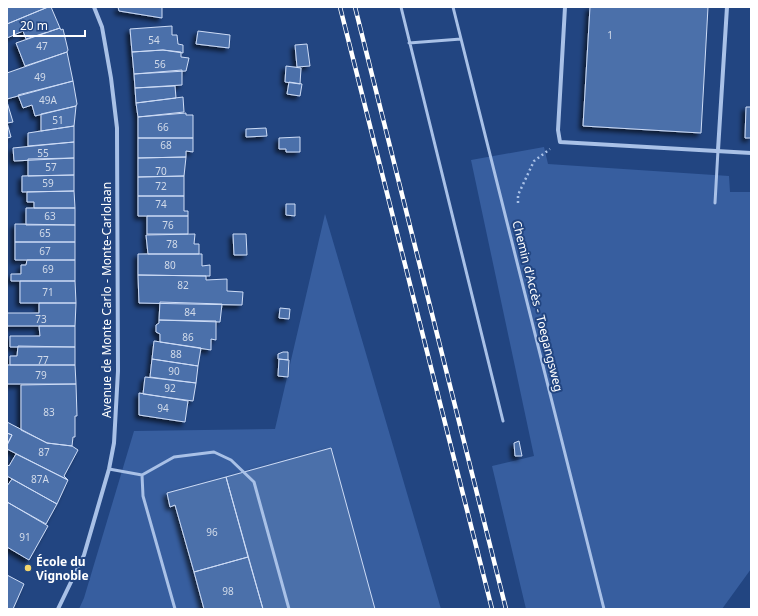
<svg xmlns="http://www.w3.org/2000/svg" width="758" height="616" font-family="'Noto Sans',sans-serif">
<defs>
<filter id="shadow"><feDropShadow dx="-3.5" dy="3.5" stdDeviation="2" flood-color="#0009"/></filter>
</defs>
<rect width="100%" height="100%" fill="#224581"/>
<path fill="#375e9f" d="M544,147L548,164L729,176L730,192H751V569L722,609H526L492,466L534,456L471,160Z
M325,214L441,609H79L84,598L134,431L275,429Z"/>
<path fill="#4b6faa" stroke="#cddcf6" filter="url(#shadow)" d="M7,7H48L7,24Z
M48,7H51L60,28L26,39L23,31L7,38V24Z
M118,7H162V18L119,11Z
M590,7H708L701,133L583,126Z
M172,26V35H177L178,44L183,45V53L163,50L132,52L130,29Z
M60,28L61,30L63,29L68,50L67,52L25,66L16,43Z
M198,31L230,35L229,48L196,44Z
M307,44L310,66L297,67L295,45Z
M163,50L181,52V57L189,58L186,71L134,74L132,52Z
M67,52L73,81L7,99V73Z
M286,66L301,68L300,84L285,82Z
M182,70V85L135,88L134,74Z
M73,81L77,104L76,106L35,116L32,105L23,108L18,95Z
M289,82L302,84L300,96L287,94Z
M175,86L176,98L136,103L135,88Z
M183,97L184,112L138,117L136,103Z
M7,102L13,122L7,123Z
M76,106L74,126L41,131V114Z
M746,107H751V138H745Z
M186,113V115H193V138H138V117Z
M7,123L11,137L7,138Z
M74,126V142L28,146V133Z
M266,128L267,136L246,137V129Z
M300,137V152H286V149H279V138Z
M138,138H193V152L186,151V157L138,158Z
M74,142V158L14,161L13,148Z
M74,158V175L28,176V159Z
M138,158L186,157L184,176L138,177Z
M74,175V191L22,192V176Z
M184,176V196H138V177Z
M74,191L75,208H34V202H27V192Z
M138,196H184V211H188V216H138Z
M286,204H295V216L286,215Z
M26,208H75V225H26Z
M147,216H188V234H147Z
M15,224L75,225V242H15Z
M195,234L194,244H199V254H148L146,235Z
M233,234H246L247,255H234Z
M15,242H75V260H15Z
M138,254H202V266L210,265V276L138,275Z
M27,260H75V281H11V274H21V265H26Z
M138,275L206,276V280L227,279V291L243,292L242,305L139,303Z
M20,281H75L76,303H20Z
M160,302L222,304L220,322L159,320Z
M39,303H76L75,326H7V313H39Z
M280,308L290,309L289,319L279,318Z
M159,320L216,321V340L211,339V350L160,342V334L156,332V325L159,323Z
M39,326H75V347H10V336H40Z
M154,341L201,348L198,366L152,359Z
M18,346L75,347V365H10V356H17Z
M283,352H288V360L278,359V354Z
M152,359L198,366L196,383L150,377Z
M279,359L289,360L288,377L278,376Z
M7,365H75L76,384H7Z
M145,377L196,383L193,401L143,394Z
M76,384L77,416H75V437H73L72,446L47,443L21,430V385Z
M139,393L188,401L185,422L139,415Z
M7,422L47,443L72,446L78,450L64,476L68,480L7,449V445L12,435L7,433Z
M7,433L12,435L7,445Z
M519,441L522,456H515L514,443Z
M331,448L375,609H263L226,477Z
M16,454L68,480L57,504L7,476V464L9,466Z
M226,477L248,557L194,572L175,505L170,507L167,493Z
M12,479L57,504L46,524L7,502V486Z
M7,502L48,526L29,560L7,547Z
M248,557L263,609H204L194,572Z
M7,575L24,584L13,609H7Z"/>
<g fill="none" stroke-linecap="round" stroke-linejoin="round">
<path stroke="#a9c1e7" stroke-width="2.5" stroke-dasharray="2 3" stroke-linecap="butt" d="M518,203V195L534,161L550,149"/>
<path stroke="#a9c1e7" stroke-width="3" d="M401,7L503,421
M453,7L604,609
M409,43L461,39
M715,203L718,150
M109,469L142,475L174,457L214,452L231,460L254,482L289,609
M142,475L143,496L175,609"/>
<path stroke="#a9c1e7" stroke-width="4" d="M565,7L558,130L560,142L751,153
M718,150L727,7
M58,609L84,555L109,469L114,443L118,371L117,128L111,78L102,27L94,7"/>
<g stroke="#fff" stroke-width="4.5">
<path id="rail" d="M340,7L492,609
M355,7L506,609"/>
</g>
<use href="#rail" stroke="#224581" stroke-width="3" stroke-dasharray="9" stroke-linecap="butt"/>
</g>
<circle fill="#f3d56c" stroke="#224581" stroke-width="1.5" cx="28" cy="568" r="4"/>
<g text-anchor="middle" dominant-baseline="central" stroke-width="4" stroke-linejoin="round" paint-order="stroke">
<g font-size="10" fill="#d2dbea">
<text x="610" y="35">1</text>
<text x="154" y="40">54</text>
<text x="42" y="46">47</text>
<text x="160" y="64">56</text>
<text x="40" y="77">49</text>
<text x="48" y="100">49A</text>
<text x="58" y="120">51</text>
<text x="163" y="127">66</text>
<text x="166" y="145">68</text>
<text x="43" y="153">55</text>
<text x="51" y="167">57</text>
<text x="161" y="171">70</text>
<text x="48" y="183">59</text>
<text x="161" y="186">72</text>
<text x="161" y="204">74</text>
<text x="50" y="216">63</text>
<text x="168" y="225">76</text>
<text x="45" y="233">65</text>
<text x="172" y="244">78</text>
<text x="45" y="251">67</text>
<text x="170" y="265">80</text>
<text x="48" y="269">69</text>
<text x="183" y="285">82</text>
<text x="48" y="292">71</text>
<text x="190" y="312">84</text>
<text x="41" y="319">73</text>
<text x="188" y="337">86</text>
<text x="176" y="354">88</text>
<text x="43" y="360">77</text>
<text x="174" y="371">90</text>
<text x="41" y="375">79</text>
<text x="170" y="388">92</text>
<text x="163" y="408">94</text>
<text x="49" y="412">83</text>
<text x="44" y="452">87</text>
<text x="40" y="479">87A</text>
<text x="212" y="532">96</text>
<text x="25" y="537">91</text>
<text x="228" y="591">98</text>
</g>
<g font-size="12" fill="#fff" stroke="#224581">
<text transform="translate(106 300) rotate(-90)">Avenue de Monte Carlo - Monte-Carlolaan</text>
<text transform="translate(538 306) rotate(76)">Chemin d'Accès - Toegangsweg</text>
</g>
<g font-size="12" font-weight="bold" fill="#fff" stroke="#224581" text-anchor="start">
<text x="36" y="561">École du<tspan x="36" dy="14">Vignoble</tspan></text>
</g>
</g>
<rect width="758" height="616" fill="none" stroke="#ffffff" stroke-width="16"/>
<path d="M14 30v6h71v-6" fill="none" stroke="#ffffff" stroke-width="2"/>
<text x="20" y="30" font-size="12" fill="#ffffff" stroke="#224581" stroke-width="3" paint-order="stroke">20 m</text>
</svg>
